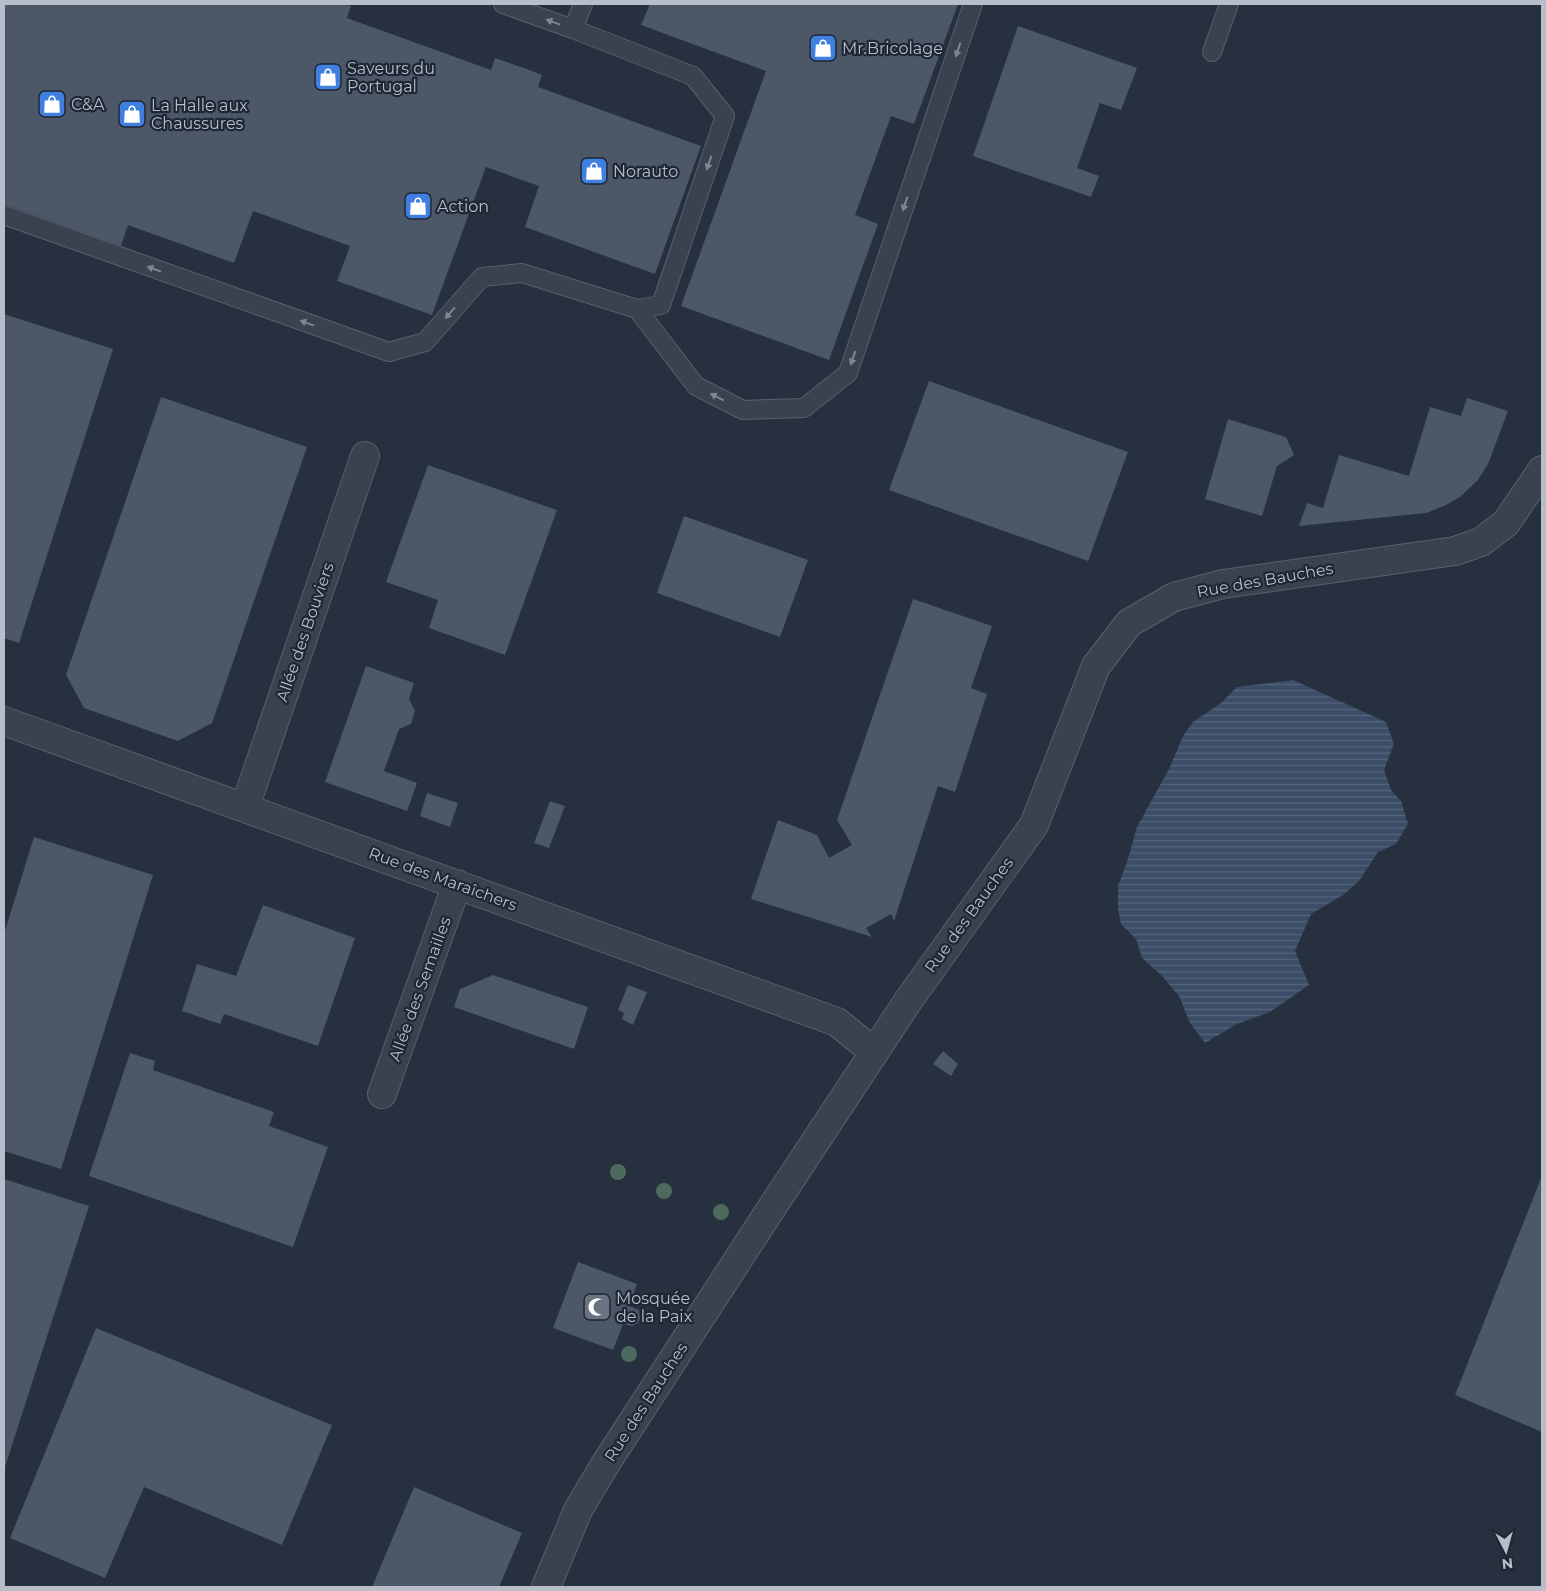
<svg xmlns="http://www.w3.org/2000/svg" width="1546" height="1591" font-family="Montserrat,sans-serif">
<defs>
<pattern id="water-rules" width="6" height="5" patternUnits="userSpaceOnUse" patternTransform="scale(1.25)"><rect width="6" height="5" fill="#3c4d67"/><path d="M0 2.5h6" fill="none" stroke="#56657b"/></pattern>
</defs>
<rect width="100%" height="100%" fill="#26303f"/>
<path fill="url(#water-rules)" d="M1293,680L1386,722L1394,744L1384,770L1391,790L1401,801L1408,824L1396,844L1378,852L1359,881L1343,895L1311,914L1295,951L1309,985L1270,1012L1237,1024L1205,1043L1190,1023L1179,996L1163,977L1142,958L1136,939L1121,924L1118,908V886L1127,862L1137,827L1169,769L1183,736L1193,722L1221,703L1237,687Z"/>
<path fill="#4c5768" d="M4,4H343L351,6L347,18L491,70L495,58L532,71L542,75L538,87L701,146L655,274L525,227L539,186L486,167L432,315L337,281L350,246L253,211L234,263L128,225L121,246L4,204Z
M650,4H958L914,124L891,116L855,215L878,224L829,360L681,306L766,71L641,25Z
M1018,26L1137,68L1121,110L1100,103L1077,168L1099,176L1091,197L973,156Z
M4,314L113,349L19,643L4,638Z
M929,381L1128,452L1088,561L889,490Z
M161,397L307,447L212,723L178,741L84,708L66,675Z
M1467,398L1508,411L1488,464L1478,480L1460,497L1444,506L1426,513L1299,526L1307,503L1323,508L1339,455L1409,476L1430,407L1461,416Z
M1228,419L1286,437L1294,455L1277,466L1262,516L1205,499Z
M428,465L557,510L505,655L429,628L438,600L386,582Z
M684,516L808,560L780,637L657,593Z
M913,599L992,626L971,688L987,694L955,792L938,786L894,921L891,914L866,928L872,937L751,899L778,820L817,835L829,858L852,845L837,820Z
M366,666L414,683L409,699L415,711L411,724L399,729L384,771L417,783L407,811L325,782Z
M427,793L458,803L450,827L420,816Z
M550,801L565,806L549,848L534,843Z
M34,837L153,875L61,1169L4,1151V934Z
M263,905L355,938L318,1046L224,1014L220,1024L182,1011L197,964L236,976Z
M493,975L588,1007L574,1049L454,1007L460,989Z
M628,985L647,992L633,1025L622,1019L624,1013L618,1010Z
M943,1051L958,1064L951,1076L933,1064Z
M130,1053L155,1061L153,1070L274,1112L269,1126L328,1147L293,1247L89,1176Z
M1542,1176V1432L1455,1395Z
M4,1179L89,1206L4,1470Z
M578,1262L637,1284L629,1306L639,1310L640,1318L638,1323L632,1326L623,1324L613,1350L553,1328Z
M96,1328L332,1425L282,1545L144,1487L105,1578L10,1538Z
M414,1487L522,1533L499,1587H372Z"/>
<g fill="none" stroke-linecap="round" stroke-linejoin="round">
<g stroke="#58606c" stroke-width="20">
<path id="lane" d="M503,4L573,29L583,4
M1212,52L1229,4
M4,215L389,352L425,342L482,277L522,273L637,309L661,305L725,116L693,76L573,29
M637,309L696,386L743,410L804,408L848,373L973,4"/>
</g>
<g stroke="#58606c" stroke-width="30">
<path id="street" d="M4,721L837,1022L874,1052
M245,807L365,456
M382,1094L457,884
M546,1587L578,1510L606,1463L765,1218L908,1001L1034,825L1096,666L1129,623L1174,597L1223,584L1455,551L1481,542L1506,523L1542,470"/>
</g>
<use href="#lane" stroke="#3a424f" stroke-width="18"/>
<use href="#street" stroke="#3a424f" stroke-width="28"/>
</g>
<g fill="#4e6a5f">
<circle cx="618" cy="1172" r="8"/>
<circle cx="664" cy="1191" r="8"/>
<circle cx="721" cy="1212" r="8"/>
<circle cx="629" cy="1354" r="8"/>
</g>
<defs><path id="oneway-solid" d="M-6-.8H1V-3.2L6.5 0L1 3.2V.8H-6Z" transform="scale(1.25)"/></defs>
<g fill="#7f8692">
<use href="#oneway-solid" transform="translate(553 22) rotate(-160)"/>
<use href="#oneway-solid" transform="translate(958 50) rotate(109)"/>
<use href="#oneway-solid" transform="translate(709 163) rotate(109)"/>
<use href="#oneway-solid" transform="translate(905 204) rotate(109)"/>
<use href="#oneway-solid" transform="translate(154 269) rotate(-160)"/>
<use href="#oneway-solid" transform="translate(450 313) rotate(131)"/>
<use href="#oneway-solid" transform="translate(307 323) rotate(-160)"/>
<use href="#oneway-solid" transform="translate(853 358) rotate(109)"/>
<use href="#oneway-solid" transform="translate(717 397) rotate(-153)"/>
</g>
<defs>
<g id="shop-square" transform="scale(1.4375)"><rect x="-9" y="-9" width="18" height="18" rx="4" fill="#3f7fe0" stroke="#1f2734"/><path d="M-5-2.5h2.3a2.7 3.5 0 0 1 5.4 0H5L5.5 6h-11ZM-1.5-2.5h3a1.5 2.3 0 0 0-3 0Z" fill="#fff"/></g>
<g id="mosque-square" transform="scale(1.4375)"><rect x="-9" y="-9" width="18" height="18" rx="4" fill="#6b7280" stroke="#1f2734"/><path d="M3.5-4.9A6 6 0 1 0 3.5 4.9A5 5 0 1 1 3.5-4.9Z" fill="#fff"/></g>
</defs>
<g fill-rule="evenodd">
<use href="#shop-square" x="823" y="48"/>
<use href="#shop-square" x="328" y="77"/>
<use href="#shop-square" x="52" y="104"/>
<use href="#shop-square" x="132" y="114"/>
<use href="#shop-square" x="594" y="171"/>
<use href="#shop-square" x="418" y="206"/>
<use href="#mosque-square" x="597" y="1307"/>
</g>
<g text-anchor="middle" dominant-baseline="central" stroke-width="4.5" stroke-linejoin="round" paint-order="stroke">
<g font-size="16" fill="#b7bdc9" stroke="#1f2734" text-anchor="start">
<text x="842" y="48">Mr.Bricolage</text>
<text x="347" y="68">Saveurs du<tspan x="347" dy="18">Portugal</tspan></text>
<text x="71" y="104">C&amp;A</text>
<text x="151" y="105">La Halle aux<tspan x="151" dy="18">Chaussures</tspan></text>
<text x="613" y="171">Norauto</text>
<text x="437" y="206">Action</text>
<text x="616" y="1298">Mosquée<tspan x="616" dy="18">de la Paix</tspan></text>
</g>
<g font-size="16" fill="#b7bdc9" stroke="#1f2734">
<text transform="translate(1265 580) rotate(-10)">Rue des Bauches</text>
<text transform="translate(305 632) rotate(-71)">Allée des Bouviers</text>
<text transform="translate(443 879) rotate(20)">Rue des Maraîchers</text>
<text transform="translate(969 915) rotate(-54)">Rue des Bauches</text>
<text transform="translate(420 989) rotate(-70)">Allée des Semailles</text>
<text transform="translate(646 1402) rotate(-57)">Rue des Bauches</text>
</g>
</g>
<rect width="1546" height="1591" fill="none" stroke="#b7bdc9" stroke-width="10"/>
<g transform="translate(1506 1551) rotate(174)" stroke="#1f2734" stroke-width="4" paint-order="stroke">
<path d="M0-4L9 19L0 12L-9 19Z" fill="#b7bdc9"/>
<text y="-8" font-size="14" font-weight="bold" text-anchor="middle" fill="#b7bdc9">N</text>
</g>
</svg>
